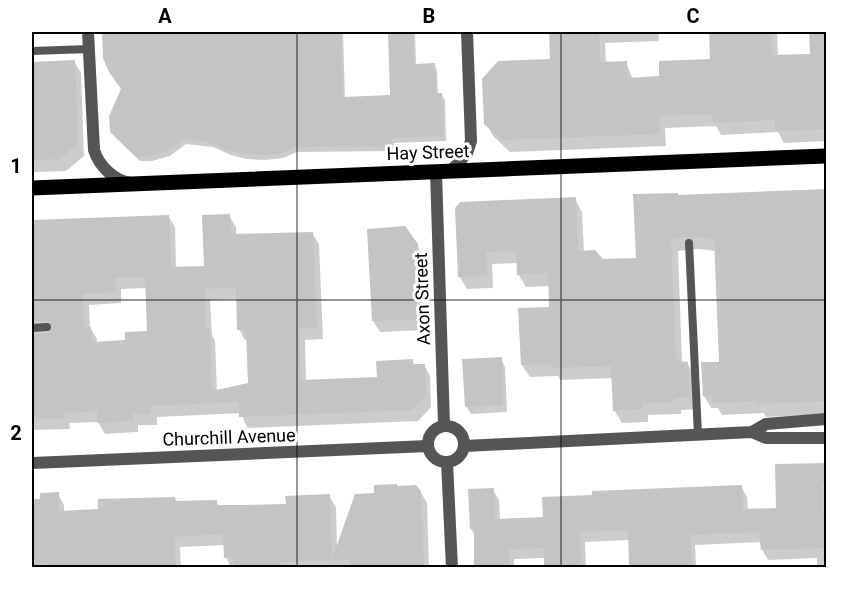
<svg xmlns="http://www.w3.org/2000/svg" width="858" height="599" font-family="Roboto,sans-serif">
<rect width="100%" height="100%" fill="#fff"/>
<path fill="#0003" fill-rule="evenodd" d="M104,32H343L345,99L392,97L389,32H415L416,65H434L437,70L438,95H442L445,100L446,141L394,143V151L297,152L283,158L265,160L246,159L231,155L213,147L186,144L170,156L152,161H140L115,137L111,131L122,89L105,57Z
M551,32H658L659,41L605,43L606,64L626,63L633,79L661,78L712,60L711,32H777L778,57L811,55L810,32H826V141L784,143L778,132L721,135L716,126L665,128L666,146L510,152L493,136L486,123L552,60Z
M74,61L81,73L84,156L66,171L32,172V118H33L32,63Z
M826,190V414L766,417L764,413L722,415L718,408H711L704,396L721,363L716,251L697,249L678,251L682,363H687L695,376L696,409L681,410V414L648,415V422L622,423L614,410L613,378L560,380L558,376L530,377L522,365L550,308V286L526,287L518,274V263L492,264L493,288L467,289L459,276L456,208L575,199L582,212L584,252L602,260L637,259L678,197Z
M168,216L175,227L176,269L205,268L229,216L236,227V236L312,233L319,244L323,339L305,340L306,381L379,378L412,361L415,365H424L430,376L431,407L418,421L247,428L241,413L157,417V425H138V432L105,434L98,422L69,423L70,429L32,430V222ZM147,288L149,332L127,342L97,343V339L90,327L89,305L121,303V289ZM238,299L239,329L245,340H248L250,384L217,392L215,341L212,335L210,300Z
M416,245L424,257L427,330L380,332L373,321Z
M501,359L505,367L507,412L471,414L466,406Z
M826,464V568H817V558L768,560L762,549V542L695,545L696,568H631L630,540L585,542L586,568H546L545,558L514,559V568H476L475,536L471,529L493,490L499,500L500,520L544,518L741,486L747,497L748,510L777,509V465Z
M420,491L427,503L429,568H231L226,557L225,545L180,547L181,568H32V501L42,500L58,494L64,505V512L216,501L219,507L287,505L329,496L336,507L337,549Z"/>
<path fill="#c4c4c4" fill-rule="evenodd" d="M102,32H341L343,97L390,95L388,32H413L414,64L435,63L436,93H442L444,136L392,138V146L294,147L280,154L262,155L243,154L227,150L208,142L183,139L167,151L148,156L136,157L110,132L109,116L121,89L109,72L103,58Z
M549,32H599L600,62L627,61L628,78L659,76V61L710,59L709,32H771L772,55L810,54L809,32H826V129L775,131V120L713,123L712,114L659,116L660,134L502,140L484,124L482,79L498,61L550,59Z
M75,60L78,144L59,159L32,160V62Z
M826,189V401L758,404L757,401L713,403L712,395L703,396L701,362H719L714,239L689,237L671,239L676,361L688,362L690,397L674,398V402L642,403V409L613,411L611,366L551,368V364L521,365L518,308L549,307L548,273L517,275L516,251L486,252L487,276L458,277L455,208L460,202L576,197L578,251L595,250L603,259L636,258L633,194L678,193V195Z
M230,214L231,234L313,232L317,328L299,329L301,380L377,377L376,361L413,359V364H425L426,396L412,410L239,417V402L151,406V414H133V421L97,423V411L64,413V418L32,419V334L48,333L53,327L49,321L32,322V220L169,215L171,267L204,266L202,215ZM145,277L147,331L125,332V340L92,342L91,327H84L83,294L116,292L115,278ZM236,288L237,330H246L248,383L212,391L210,328H206L205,289Z
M405,226L418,244L421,319L372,321L367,229Z
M502,357L503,405L465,407L462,359Z
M826,463V484H822L825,548L761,550L759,532L690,535L692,567H629L628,530L580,532L581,567H544V548L509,549V567H474V529H470L468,489L494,488L495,519L543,517L542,497L592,495V491L742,485L743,509L776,508L775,464Z
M397,484V486L416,485L421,491L424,567H350L349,560L280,562V567H233V557L224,558L223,534L174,537L176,567H41V564L32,565V499H40V493L59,492V511L98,509V499L175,497L176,501L217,500V505H245L286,504L285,496L330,494L332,559L355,494L374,493V485Z"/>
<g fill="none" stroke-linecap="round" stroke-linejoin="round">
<path stroke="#555" stroke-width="8" d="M32,51L89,49
M689,243L698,435
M32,328L47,327"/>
<path stroke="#555" stroke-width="12" d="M88,32L94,150C99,166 114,181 131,183
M451,171L467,153L471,141L467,32
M436,172L444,425
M428 444a18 18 0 1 1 36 0a18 18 0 1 1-36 0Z
M752,432L766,424L826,419
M465,446L752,432L766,438H826
M447,462L452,568
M32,463L428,446"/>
<path stroke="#000" stroke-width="15" d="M32,188L826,156"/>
</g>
<path fill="none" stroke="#000" stroke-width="1.5" stroke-opacity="0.55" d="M297,32V568M561,32V568M32,300H826"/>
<g text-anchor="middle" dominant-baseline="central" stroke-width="6" stroke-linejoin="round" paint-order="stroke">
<g font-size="18" fill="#000" stroke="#fff">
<text transform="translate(428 152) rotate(-2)">Hay Street</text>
<text transform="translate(422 299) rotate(-92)">Axon Street</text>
<text transform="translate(229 437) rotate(-2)">Churchill Avenue</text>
</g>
</g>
<rect width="858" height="599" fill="none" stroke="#ffffff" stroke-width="66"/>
<rect x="33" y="33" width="792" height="533" fill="none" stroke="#000" stroke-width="2"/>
<g font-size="20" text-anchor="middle" font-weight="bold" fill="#000">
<text x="165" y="23">A</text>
<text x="429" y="23">B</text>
<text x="693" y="23">C</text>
<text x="16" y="173">1</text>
<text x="16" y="440">2</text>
</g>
</svg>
